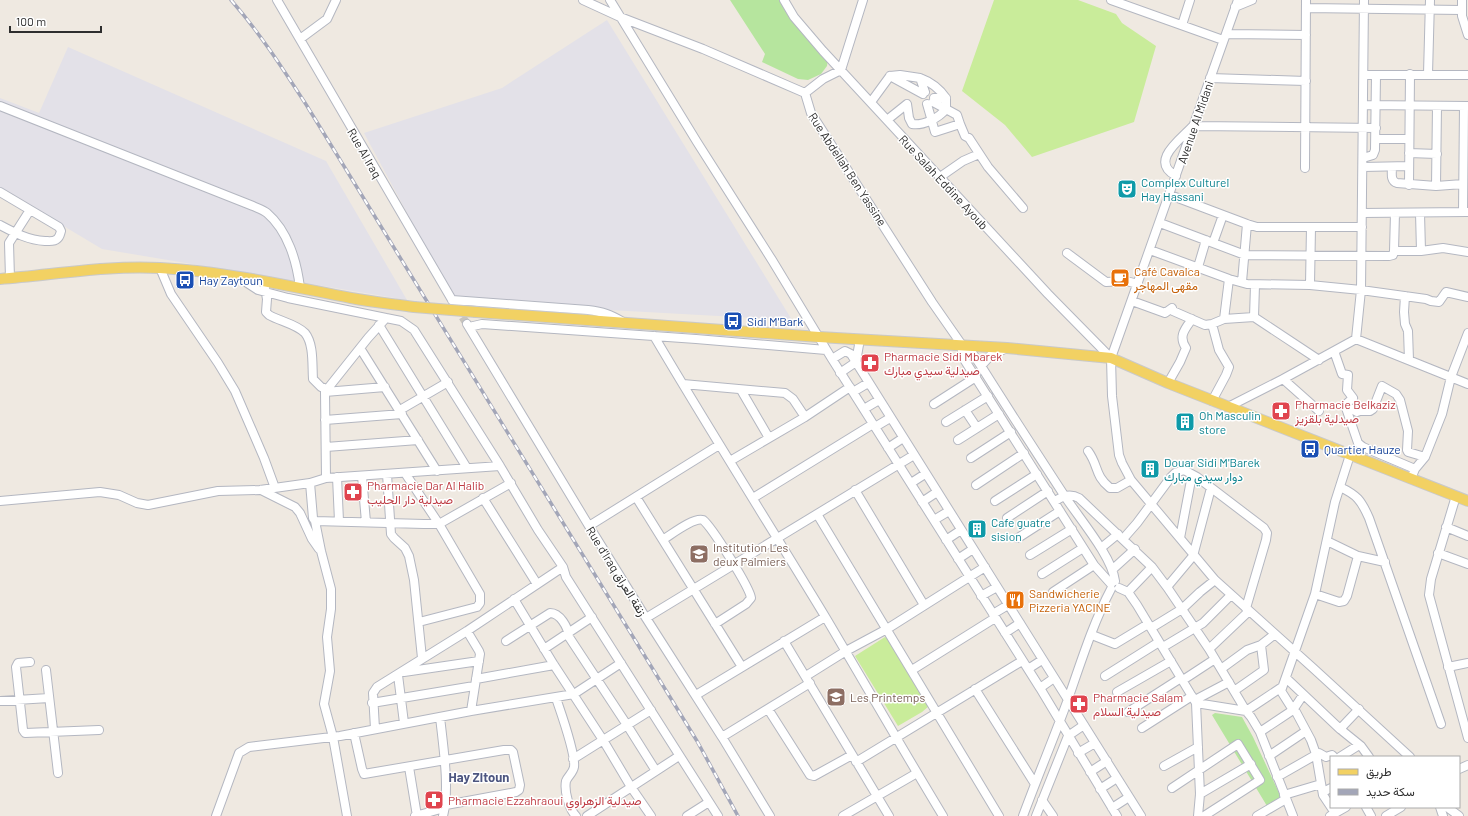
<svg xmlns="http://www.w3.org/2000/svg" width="1468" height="816" font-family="Barlow,Vazirmatn,sans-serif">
<rect width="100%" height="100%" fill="#efe9e1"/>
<path fill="#e3e1e8" d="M607,20L792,320L591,309L456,304L364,133L502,88Z
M68,47L326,161L407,300L102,249L0,188V98L39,113Z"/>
<path fill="#b6e59e" d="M730,0H783L828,59L827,66L821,74L808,80L798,79L762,62L765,54Z
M1215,713L1242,717L1253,737L1281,797L1267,806L1212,715Z"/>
<path fill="#c9ec9a" d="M994,0H1078L1116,14L1122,23L1156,46L1134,122L1032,157L1005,125L962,91Z
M885,637L890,640L929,706L922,712L898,726L855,656Z"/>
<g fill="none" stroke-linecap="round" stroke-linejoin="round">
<path stroke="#c8c4bd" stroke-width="8" stroke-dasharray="8 4" stroke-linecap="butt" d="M456,307L467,324"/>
<g stroke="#b4b7c1" stroke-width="10">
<path id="minor" d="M277,0L455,305
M583,0L620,17L703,49L805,93
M610,0L697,142L772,260L832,359L1040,688L1117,816
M784,0L794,17L823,51L1048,294L1111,358
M1111,0L1223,40
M1238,0L1111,358L1112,396L1119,455L1122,463L1131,480L1215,580L1313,668L1410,757
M1235,7L1252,0
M1306,8L1462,10V0
M1462,10V16L1468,35
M1182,25L1190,0
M1226,34L1306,35
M300,39L327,19L336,0
M1428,74L1430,0
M1364,75H1468
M890,76L900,75L920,78L925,92
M920,78C931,82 939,88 946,98H934
M1210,78L1306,81
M805,93L811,113L932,302L962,345L971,351L981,366C1008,409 1036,452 1064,495C1078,517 1112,556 1115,581
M805,93L823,79L841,70L863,0
M871,102L890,76L923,94
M933,102L946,109V98
M927,104L935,132L960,124L965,136L969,138L988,167L1023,208
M1364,105L1468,106
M0,106L253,206C257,208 263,210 267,213C288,231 297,262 300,288
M887,120L907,104L909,118L912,124C923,126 939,118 946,109L957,115L960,124
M1376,139H1409
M1409,153L1437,154
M1363,158L1373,155L1375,150L1376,75
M1363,167L1409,166
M1392,167C1392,173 1390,181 1397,183L1436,186L1463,184
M1305,168L1306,0
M1176,176C1149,161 1180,140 1193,126L1376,128
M940,177L963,161L979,154
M1409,185L1410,74
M1436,186L1437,106
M0,192L59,227L61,231C60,234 60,237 57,239C54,242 49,241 45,241C28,240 15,233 0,225
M1170,195L1247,224L1257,227H1362
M1463,212L1464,106
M1362,213L1467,212
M1420,213L1421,251
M1160,223L1245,255L1389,256L1393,255L1394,251L1395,213
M1213,243L1223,215
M1150,250L1229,279L1247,284L1310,285L1361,290L1426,299L1431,301L1439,302L1446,292L1468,297
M1394,251H1421L1443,248L1468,252
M1067,253L1106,282L1126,281L1138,284
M1198,267L1206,240
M160,268L171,294L218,363L235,391L264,458L275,488
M238,277L258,290L288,298L386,318
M10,278L9,243L30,210
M1242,282L1247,224
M1310,285L1311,227
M265,288L267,299L266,312L269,315C279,321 296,324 305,333C314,344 312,365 313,379L321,387L327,389
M1405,296L1404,312L1405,324L1408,331L1409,360
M452,300L588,310C603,312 610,314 623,322
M1132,301L1165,313L1172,308L1173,311L1205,325L1212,324L1224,319L1254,317L1319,360
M1254,317L1255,285
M1224,319L1229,279
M467,324L589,526L646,618L722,737L770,816
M1212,324L1219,350L1229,367L1226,375L1212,401
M379,325L467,468
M469,327L482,324L696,339L826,350
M654,336C710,431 769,524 826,618C865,684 903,750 943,816
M1356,339L1468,384
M962,345V356L1094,565L1111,584
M360,348L437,471
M1334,351L1342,374L1348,375L1347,390L1353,398L1345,405L1358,443L1363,447L1415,469
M832,359L845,351L851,354L1141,816
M981,366L991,355L1005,349
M840,373L856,362L860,339
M1283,379L1319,411
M1168,383L1180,362L1186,348C1178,336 1185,329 1192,319
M683,384L785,393L793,399L805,417
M741,390L769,438
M325,392L385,387
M853,392L868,383
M934,404L976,377
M1345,405L1357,412L1360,411H1370L1373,409L1382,386L1396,394L1400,400L1408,431L1407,450L1408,452L1425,457L1415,469L1411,479
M1228,407L1283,379L1356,339L1361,290L1364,0
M864,409L879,400
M400,410L448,382
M965,410L977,428
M325,420L402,414
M946,422L988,396
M875,427L890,418
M958,440L999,414
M326,447L418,440
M888,448L903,438
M1088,451C1099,466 1094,475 1110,488H1117L1131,480
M1425,457L1442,414L1451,377L1468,333
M971,458L1011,432
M730,461L805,417L850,387
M405,473L439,524L480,594V603L477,607L419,622
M387,474L391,534L394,538L405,548L409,556L414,580L422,658
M362,476L366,522
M337,477L339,521
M326,478L325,392L368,338L386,318L401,321L414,330L500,466
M310,483L313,518L315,521L424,524H439L511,483
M911,483L925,474
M976,485L1024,453
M1340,487C1357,495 1361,500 1369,518L1441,724
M261,490L295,507L300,513L312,539L319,549
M855,490L924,605
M1456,496L1431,579L1429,595L1468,738
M636,497L742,667
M483,498L537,584
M753,498L873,424
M0,501L100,492L119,495L137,503L148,505L218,491L260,490L310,483L326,478L500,466L538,530L563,567L566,577L718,816
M995,501L1037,474
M1055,501C1063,496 1070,493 1079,498L1152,567L1167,587L1209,649L1246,711L1251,717L1260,732L1293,816
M922,502L937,492
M817,514L999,816
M1007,518L1048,491
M934,520L949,511
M315,521L321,551L331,589V609L327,637L330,671L324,704L333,737L347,816
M589,526L719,445
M1446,527L1468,536
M1018,538L1060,511
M1180,538L1192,475
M664,539C672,534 694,517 703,520C712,527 750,588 751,598L746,604L715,624
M1123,539L1137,523L1171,477L1175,473L1184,470L1197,477L1264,528L1267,533L1266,540L1246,608
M946,540L961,530
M1327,541L1358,556L1385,562
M1101,548L1118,534
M1438,553L1468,564
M1030,555L1072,529
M958,559L973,549
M1113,569L1135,549
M1042,574L1083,548
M1167,587L1193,556L1211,488
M1119,588L1128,592L1137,605L1196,703L1200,794L1198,816
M1053,592L1094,565
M1128,592L1152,567
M1315,594L1339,602L1344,601L1347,596L1358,556
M981,596L997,587
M514,599L554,665L603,740L631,787L651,816
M993,614L1008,605
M646,618L914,455
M1151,628L1182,609L1200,592L1215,580
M467,631L479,651L480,654L471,711
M1005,633L1020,623
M1092,635L1115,644L1148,624
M506,641L550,613C560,613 568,627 569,637L627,725L656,771
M784,641L889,816
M1163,647L1203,623L1231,595
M544,649L592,617
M1209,649L1249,611
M30,662L18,663L16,667L23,730L25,733L99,730
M1448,667L1468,663
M1028,669L1042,660
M1221,669L1247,650L1261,645L1275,634
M46,670L58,773
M912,670L995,618
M404,672L479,661
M398,675L404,723
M806,676L846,651L887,629L985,567
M1105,676L1159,642
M1286,678L1340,729L1361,746L1369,757
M476,679L554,665
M1183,680L1215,659
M1040,688L1054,678
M975,689L1035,784
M1234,691L1264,670L1261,645
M1117,692L1171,661
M696,695L825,617
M556,698C561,713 576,754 574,767C573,773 568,776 566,781C564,791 569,809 576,816
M1195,700L1229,682
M0,701L49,698
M372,703L474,686
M1196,703L1246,711L1282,687
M768,709L810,775L814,776L852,755
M1128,712L1181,678
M440,717C443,745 450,789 443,816
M1142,728L1192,696
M375,729L373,693L377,687L467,631L563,567
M1340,729L1359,709
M1260,732L1293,710L1303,695
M354,733L362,769L364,774L504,750H511L513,752L520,785L519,790L516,792L446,805L437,810L415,816
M722,737L810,683
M1078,753L1095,743
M1269,756L1306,731
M1340,757L1359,745
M573,759L651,710
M856,762L1022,661
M1164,766L1198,747
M409,767L417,816
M1459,769L1468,765
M1090,772L1107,761
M1277,777L1319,753L1326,757L1332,755L1334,757
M1172,788L1238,744L1260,780L1204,816
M1100,789L1117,778
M1323,792L1331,788
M1200,794L1251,764
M1284,795L1321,784
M1042,800L1053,816
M1366,807L1371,816
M1440,807L1443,816
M1447,807L1459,816
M1112,808L1129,797
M1335,813L1323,795L1316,754L1311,740L1296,712L1293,710L1281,691L1315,594L1335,502L1350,455
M216,816L239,753L249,747L340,736L471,711L574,694L621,663
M587,816L679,756
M687,816L709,802
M843,816L917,773
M1023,816C1037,778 1053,740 1067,702C1080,665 1093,623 1111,589
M1036,816L1068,736L1084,725
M1257,816L1286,799
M1330,816L1346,807
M1386,816L1401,807"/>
</g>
<g stroke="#c9c9c9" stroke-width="12">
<path id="major" d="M0,279C53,275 107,265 160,268C224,271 288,286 351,298C372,302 393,304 414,307
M476,312L819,337L1007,348L1111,358L1168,383L1468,501"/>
</g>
<use href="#minor" stroke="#fff" stroke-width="8"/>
<use href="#major" stroke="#f2d163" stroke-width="10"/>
<g stroke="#a3a6b8" stroke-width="3.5">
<path id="rail" d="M231,0C260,33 283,69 307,106L697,741L738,816"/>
</g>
<use href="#rail" stroke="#fff" stroke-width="2" stroke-dasharray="6" stroke-linecap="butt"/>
<g stroke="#c9c9c9" stroke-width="12" stroke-linecap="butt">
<path id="major-bridge" d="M414,307L476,312"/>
</g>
<use href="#major-bridge" stroke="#f2d163" stroke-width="10"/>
</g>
<defs>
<g id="theatre-square" transform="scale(1)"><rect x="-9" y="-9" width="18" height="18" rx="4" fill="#0f9aa8" stroke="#fff"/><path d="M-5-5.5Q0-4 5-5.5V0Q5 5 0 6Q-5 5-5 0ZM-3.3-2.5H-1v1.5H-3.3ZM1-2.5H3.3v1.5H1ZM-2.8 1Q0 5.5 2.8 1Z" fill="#fff"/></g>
<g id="cafe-square" transform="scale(1)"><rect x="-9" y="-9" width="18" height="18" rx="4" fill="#e8710a" stroke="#fff"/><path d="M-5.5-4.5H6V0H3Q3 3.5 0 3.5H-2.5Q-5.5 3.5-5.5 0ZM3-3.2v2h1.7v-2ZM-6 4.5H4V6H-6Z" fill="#fff"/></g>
<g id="bus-square" transform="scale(1)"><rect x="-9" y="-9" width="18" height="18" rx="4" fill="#1a4fb4" stroke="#fff"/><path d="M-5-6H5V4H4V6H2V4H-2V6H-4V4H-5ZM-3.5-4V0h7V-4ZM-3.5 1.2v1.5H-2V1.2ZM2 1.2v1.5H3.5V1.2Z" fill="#fff"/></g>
<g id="pharmacy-square" transform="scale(1)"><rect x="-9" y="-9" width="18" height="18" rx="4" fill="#e0444e" stroke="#fff"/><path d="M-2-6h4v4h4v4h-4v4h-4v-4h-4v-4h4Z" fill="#fff"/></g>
<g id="building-square" transform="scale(1)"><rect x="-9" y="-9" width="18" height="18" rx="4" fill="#0f9aa8" stroke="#fff"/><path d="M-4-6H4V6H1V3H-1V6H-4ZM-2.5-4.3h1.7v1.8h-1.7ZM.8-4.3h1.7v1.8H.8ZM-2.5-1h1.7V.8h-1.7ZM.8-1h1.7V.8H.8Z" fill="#fff"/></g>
<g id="school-square" transform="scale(1)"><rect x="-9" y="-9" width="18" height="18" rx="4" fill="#8d6e63" stroke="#fff"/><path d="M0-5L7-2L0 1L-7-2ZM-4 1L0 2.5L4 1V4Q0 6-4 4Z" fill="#fff"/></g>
<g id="restaurant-square" transform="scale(1)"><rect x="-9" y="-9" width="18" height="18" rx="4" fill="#e8710a" stroke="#fff"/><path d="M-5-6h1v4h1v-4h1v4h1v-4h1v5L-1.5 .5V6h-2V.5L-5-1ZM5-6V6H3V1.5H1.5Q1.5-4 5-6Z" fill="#fff"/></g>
</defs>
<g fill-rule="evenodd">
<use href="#theatre-square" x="1127" y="189"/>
<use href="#cafe-square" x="1120" y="278"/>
<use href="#bus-square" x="185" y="280"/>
<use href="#bus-square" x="733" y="321"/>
<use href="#pharmacy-square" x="870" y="363"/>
<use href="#pharmacy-square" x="1281" y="411"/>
<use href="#building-square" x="1185" y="422"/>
<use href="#bus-square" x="1310" y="449"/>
<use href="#building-square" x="1150" y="469"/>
<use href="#pharmacy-square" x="353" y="492"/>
<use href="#building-square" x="977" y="529"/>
<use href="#school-square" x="699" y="554"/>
<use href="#restaurant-square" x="1015" y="600"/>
<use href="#school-square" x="836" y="697"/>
<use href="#pharmacy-square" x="1079" y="704"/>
<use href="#pharmacy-square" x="434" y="800"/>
</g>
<g text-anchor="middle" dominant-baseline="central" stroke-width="3" stroke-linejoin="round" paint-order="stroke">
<g font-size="12" fill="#2e2e2e" stroke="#fff">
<text transform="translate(1195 122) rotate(-71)">Avenue Al Midani</text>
<text transform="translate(365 153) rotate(60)">Rue Al Iraq</text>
<text transform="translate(848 169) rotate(57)">Rue Abdellah Ben Yassine</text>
<text transform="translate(944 182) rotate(47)">Rue Salah Eddine Ayoub</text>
<text transform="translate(617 571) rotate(58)">Rue d'Iraq زنقة العراق</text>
</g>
<g font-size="12" fill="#0d838f" stroke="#fff" text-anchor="start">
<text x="1141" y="182">Complex Culturel<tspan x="1141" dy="14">Hay Hassani</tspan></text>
<text x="1199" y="415">Oh Masculin<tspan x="1199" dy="14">store</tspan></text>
<text x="1164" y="462">Douar Sidi M'Barek<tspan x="1164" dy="14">دوار سيدي مبارك</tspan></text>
<text x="991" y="522">Cafe guatre<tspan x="991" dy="14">sision</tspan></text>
</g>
<g font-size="12" fill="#c56008" stroke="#fff" text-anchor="start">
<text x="1134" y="271">Café Cavalca<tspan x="1134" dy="14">مقهى المهاجر</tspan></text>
<text x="1029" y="593">Sandwicherie<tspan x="1029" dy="14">Pizzeria YACINE</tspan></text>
</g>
<g font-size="12" fill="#164399" stroke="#fff" text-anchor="start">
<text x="199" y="280">Hay Zaytoun</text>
<text x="747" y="321">Sidi M'Bark</text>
<text x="1324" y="449">Quartier Hauze</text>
</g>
<g font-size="12" fill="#be3a42" stroke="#fff" text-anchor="start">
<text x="884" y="356">Pharmacie Sidi Mbarek<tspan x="884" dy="14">صيدلية سيدي مبارك</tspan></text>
<text x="1295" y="404">Pharmacie Belkaziz<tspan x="1295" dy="14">صيدلية بلقزيز</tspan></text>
<text x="367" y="485">Pharmacie Dar Al Halib<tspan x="367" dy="14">صيدلية دار الحليب</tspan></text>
<text x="1093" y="697">Pharmacie Salam<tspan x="1093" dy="14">صيدلية السلام</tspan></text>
<text x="448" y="800">Pharmacie Ezzahraoui صيدلية الزهراوي</text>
</g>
<g font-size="12" fill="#785e54" stroke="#fff" text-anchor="start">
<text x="713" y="547">Institution Les<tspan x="713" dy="14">deux Palmiers</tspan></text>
<text x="850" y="697">Les Printemps</text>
</g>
<g font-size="13" font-weight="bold" fill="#4d5680" stroke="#fff">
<text x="479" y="777">Hay Zitoun</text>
</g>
</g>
<rect x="1330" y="756" width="130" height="52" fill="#ffffff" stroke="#ababab"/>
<rect x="1338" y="769" width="20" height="6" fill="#f2d163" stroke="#ababab"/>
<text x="1366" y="776" font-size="12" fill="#2e2e2e">طريق</text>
<rect x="1338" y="789" width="20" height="6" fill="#a3a6b8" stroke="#ababab"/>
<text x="1366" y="796" font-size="12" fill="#2e2e2e">سكة حديد</text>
<path d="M10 26v6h91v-6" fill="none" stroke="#2e2e2e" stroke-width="2"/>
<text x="16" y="26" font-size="12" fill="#2e2e2e" stroke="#ffffff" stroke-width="3" paint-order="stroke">100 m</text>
</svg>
